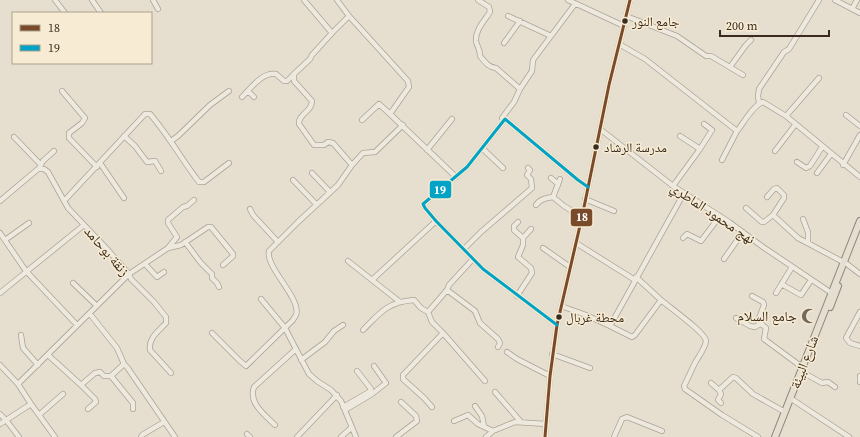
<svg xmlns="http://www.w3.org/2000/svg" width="860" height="437" font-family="'Source Serif 4','Noto Naskh Arabic',serif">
<rect width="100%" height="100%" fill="#e6dece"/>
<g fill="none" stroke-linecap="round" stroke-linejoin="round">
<g stroke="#aba396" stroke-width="6">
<path id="minor" d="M55,0L65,13
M92,0L101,13
M153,0L158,9
M304,0L332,33L349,16L408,81L409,87L390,114L456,177
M337,0L349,16
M478,0L489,7L490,12C485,20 475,30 476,41C477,47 480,48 480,56C485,62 488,67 496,68L520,89
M568,0L624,26
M835,0L860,13
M852,9L857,0
M508,16L551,36
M626,16L677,36L706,56H711L743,75
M332,33L312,55L310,59L294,74V81L312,101C312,112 298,114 299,124L314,145H324L328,142L333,143L352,165
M504,43L520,21
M619,44L645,59L737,131C743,124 753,105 763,102L786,116L860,177
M730,67L746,45L751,40
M62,91L85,118L82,123L69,133V138L97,167
M248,91L254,97
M242,97C251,88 262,72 276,74L284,81H287L294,74
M759,103L758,96L759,89L784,52L789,49L819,0
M846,115L860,126
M786,116L819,78
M505,119L502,118L514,102L520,89L532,71L533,60L575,4
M362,120L379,104L390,114
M600,129L673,186L729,222L763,247L833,294
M124,136L135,146L147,162L155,161L161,171
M14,137L41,165
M171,141L178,136L210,105L229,91
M483,149L503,168
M700,149L712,130L704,124
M427,150L452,119
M775,151L795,125
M722,160L737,131
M797,162L806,168L810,166L822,147
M100,163L124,198
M843,165L860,135
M39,168L43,161L54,151
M312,173L330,192
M817,173L831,154
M551,178L557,183L558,185
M293,180L316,204
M673,186L700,149L680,136
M553,197L560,179
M767,197L774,189L777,188L784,195V198L773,215L798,238L847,264L860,274
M585,199L614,211
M0,201L38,169H44L48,172L68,208L107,249L129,274L131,279L154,302L166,317V323C159,331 148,338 150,350L171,373
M64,201L145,114H150C169,136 182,160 199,182H204L229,163
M536,205C540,199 546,198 553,197L564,206L582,217
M746,208L762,222H764L773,215
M250,209L253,215L278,242
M803,219L808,232V243
M0,233L26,271L77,325
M523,238L531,229
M683,238L687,234L701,241L720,216
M5,240L29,223
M185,242L201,263L212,274V278L217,283L219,287
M576,243L635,280
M168,248L177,237L168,223V220L183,207L187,206L194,200
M543,248L570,267
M464,249L481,232L532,188L531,179L527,175L530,170L528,168
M724,259L743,232
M348,261L372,280
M145,264L157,277L164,272
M73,283L97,306
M782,283L783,285L801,295L811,280
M447,290L475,311L480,323L498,339L500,343L498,347
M0,293L84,225
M776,293L792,267
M517,296L532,273L531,268L518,257L523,245V238L514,230V226L518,222
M752,296L763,302L764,305L758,321L766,328L764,339L802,367
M261,299L285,328L309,374L317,381L331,390L341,401L356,437
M661,300C669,307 706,333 706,341C705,349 698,357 695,363C691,371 688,378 684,386L685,389L722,415L758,437
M400,302L372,280L436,221
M561,306L586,315L610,326L684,193
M428,312L432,322L443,333L403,375V379L424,398L432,407
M860,312L846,338L850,343L860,346
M90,314L117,348L124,364L127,367L175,437
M736,318L750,326L755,327L760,324
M557,325L483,269L436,221L425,208L423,204L467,167L505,119L578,180L588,187
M610,326L632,337L635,335L661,300L636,277
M363,330C380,313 387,302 414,300L421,308L428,312L447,290L449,285L473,259
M212,333L240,361L246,366L293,320C294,318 295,317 296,315C302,299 265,267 269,251L298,222L338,185L352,165L363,153L375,152L403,125
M443,333L485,381
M21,335L23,348L38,365
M507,352L517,359L550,376
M552,354L590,368
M48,355L81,385L95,373L100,372L104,376H111L124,364
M301,360L325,342L334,331L343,325
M0,365L18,384
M804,373L822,383L828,382L835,387
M111,376L133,403V409
M860,376V382
M711,383L719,390L733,377L736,378L753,394L785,412
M81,385L95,399L96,402L88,409
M719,390L721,394L718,400L721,403
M495,392L521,422
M790,398L849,437
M31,404L55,437
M475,406L482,416L484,426
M343,407L369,392L371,389L357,371
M345,410L372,394L386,383L374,366
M0,414L6,420L19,437
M39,415L63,394
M454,421L468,415L478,424L493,431L515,422L546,424
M0,424L31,404L18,384L129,274L168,248L181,245L208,227H211L233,254V256L223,265
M275,425C265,415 248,403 254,387L296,349
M247,434L250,437
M141,437L142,435L164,422
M297,437L337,395
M341,437L352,427
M396,437L417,421L416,416L401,402
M486,437L493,431
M545,437L550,376L557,325L582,217L609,85L630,0
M614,437L622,419L627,417L662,431"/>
</g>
<g stroke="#90887d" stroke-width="8">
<path id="major" d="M830,307L838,286
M775,437L860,221"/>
</g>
<use href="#minor" stroke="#eee9df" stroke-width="4.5"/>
<use href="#major" stroke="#e5dfd1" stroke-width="6"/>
<g stroke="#f7ecd3" stroke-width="6">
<path id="bus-1" d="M545,437L550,376L557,325L582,217L609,85L630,0"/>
</g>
<g stroke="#f7ecd3" stroke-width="6">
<path id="bus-2" d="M557,325L483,269L436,221L425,208L423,204L467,167L505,119L578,180L588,187"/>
</g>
<use href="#bus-1" stroke="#7a4b2a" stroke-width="3"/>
<use href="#bus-2" stroke="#03a3c5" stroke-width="3"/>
</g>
<defs>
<g id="mosque-bare" transform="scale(1.2)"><path d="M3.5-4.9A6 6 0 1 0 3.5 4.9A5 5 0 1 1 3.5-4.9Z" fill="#766a5c" stroke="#f7ecd3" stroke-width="2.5" paint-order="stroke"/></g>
</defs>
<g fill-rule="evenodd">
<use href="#mosque-bare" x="809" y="316"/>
</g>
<g fill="#3a2b1e" stroke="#f7ecd3" stroke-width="1.5">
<circle cx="625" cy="21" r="3.5"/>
<circle cx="596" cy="147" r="3.5"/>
<circle cx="559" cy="317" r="3.5"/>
</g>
<g text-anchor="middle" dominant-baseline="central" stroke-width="3" stroke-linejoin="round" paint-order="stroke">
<g font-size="13" fill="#3a2b1e" stroke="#f7ecd3" text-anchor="start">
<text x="632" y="21">جامع النور</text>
<text x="604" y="147">مدرسة الرشاد</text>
<text x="566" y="317">محطة غربال</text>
</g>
<g font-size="14" fill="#3a2b1e" stroke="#f7ecd3">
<text transform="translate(713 213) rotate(34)">نهج محمود الماطري</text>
<text transform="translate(107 251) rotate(49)">زنقة بوحامد</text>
<text transform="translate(804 362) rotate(-69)">شارع البيئة</text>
</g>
<g font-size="14" fill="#3a2b1e" stroke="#f7ecd3" text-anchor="end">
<text x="797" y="316">جامع السلام</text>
</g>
</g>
<g stroke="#f7ecd3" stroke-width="1.5">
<rect x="429" y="180" width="23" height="19" rx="4" fill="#03a3c5"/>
<rect x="570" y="208" width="23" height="19" rx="4" fill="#7a4b2a"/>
</g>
<g font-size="11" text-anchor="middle" font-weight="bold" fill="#fff">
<text x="440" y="194">19</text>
<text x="582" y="221">18</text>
</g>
<rect x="12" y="12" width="140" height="52" fill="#f7ecd3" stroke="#ab9f8b"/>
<rect x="20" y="25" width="20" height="6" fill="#7a4b2a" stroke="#ab9f8b"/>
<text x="48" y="32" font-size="12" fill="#3a2b1e">18</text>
<rect x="20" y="45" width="20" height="6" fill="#03a3c5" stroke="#ab9f8b"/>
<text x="48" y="52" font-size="12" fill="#3a2b1e">19</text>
<path d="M720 30v6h109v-6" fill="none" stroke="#3a2b1e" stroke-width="2"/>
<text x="726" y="30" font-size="12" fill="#3a2b1e" stroke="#f7ecd3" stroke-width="3" paint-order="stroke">200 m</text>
</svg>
